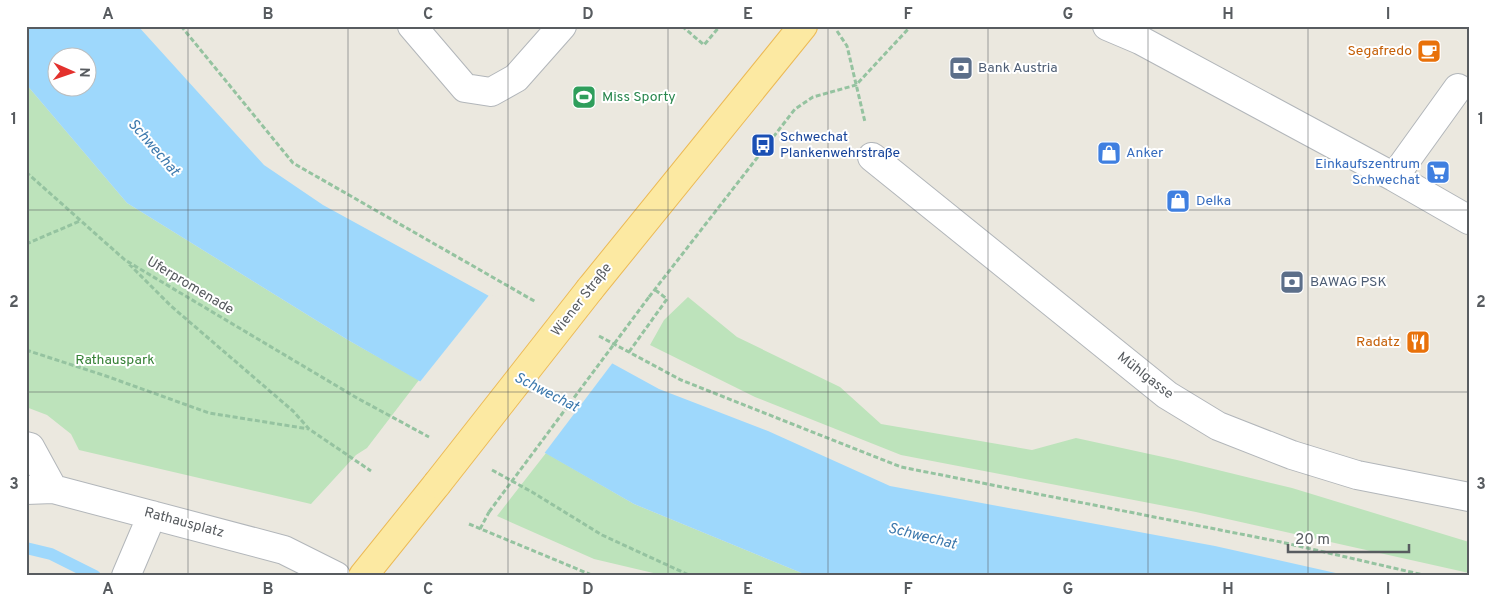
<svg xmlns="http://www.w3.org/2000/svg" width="1495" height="602" font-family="Overpass,sans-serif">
<rect width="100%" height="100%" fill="#ebe8df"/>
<path fill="#bde3bb" d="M26,84L127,203L348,340L419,380L367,448L356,455L311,504L79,450L71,434L47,415L26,407Z
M688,297L737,337L840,387L881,424L1032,450L1076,438L1177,460L1292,488L1469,542V573L1196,512L901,455L755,397L650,345L664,320Z
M546,453L634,504L809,576H666L594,559L497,516Z"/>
<path fill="#9ed8fc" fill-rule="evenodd" d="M26,26H138L264,165L323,205L659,389L768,431L890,486L1215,546L1349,576H809L634,504L348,340L127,203L26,84ZM58,58H88V88H58Z"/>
<path fill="#ebe8df" d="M490,294L614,361L543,455L419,383Z"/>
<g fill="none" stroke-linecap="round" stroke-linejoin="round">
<path stroke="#9ed8fc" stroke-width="12" d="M26,548L51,554L95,576"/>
<g stroke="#b2b6ba" stroke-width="30">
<path id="minor" d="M412,26L465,88L491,92L516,78L562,26
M1107,26L1140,40L1394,177L1469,220
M872,157L1167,395L1218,426L1292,455L1357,475L1469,497
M1394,177L1458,88
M26,446L30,447L53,489
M26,490L53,489L284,550L336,576
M126,576L152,515"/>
</g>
<g stroke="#ecba56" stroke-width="30">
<path id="major" d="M590,289L803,26
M363,576L437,484"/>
</g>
<path stroke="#95c3a0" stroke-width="3" stroke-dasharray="5 2.5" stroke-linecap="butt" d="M181,26L293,163L536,302
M682,26L704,45L720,26
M837,31L847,46L865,122
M26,172L125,260L357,398L429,437
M26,244L80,221
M129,264L171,306L293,411L309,429L371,471
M649,297L795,109L813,97L856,85L911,26
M599,336L681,380L901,467L1281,542L1428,576
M26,350L106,376L209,413L309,429
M629,352L667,299L654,289
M492,470L532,492L602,535L691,576
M469,524L594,576
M480,529L489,512"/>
<use href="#minor" stroke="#fff" stroke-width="28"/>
<use href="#major" stroke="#fce9a2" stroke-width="28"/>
<g stroke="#ecba56" stroke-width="30" stroke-linecap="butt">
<path id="major-bridge" d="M437,484L590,289"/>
</g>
<path stroke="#95c3a0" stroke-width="3" stroke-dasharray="5 2.5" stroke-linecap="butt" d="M489,512L649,297"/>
<use href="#major-bridge" stroke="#fce9a2" stroke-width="28"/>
</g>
<path fill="none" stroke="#585c60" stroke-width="1" stroke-opacity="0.55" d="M188,26V576M348,26V576M508,26V576M668,26V576M828,26V576M988,26V576M1148,26V576M1308,26V576M26,210H1469M26,392H1469"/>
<defs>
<g id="cafe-square" transform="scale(1.25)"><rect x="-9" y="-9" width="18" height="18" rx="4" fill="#e8710a" stroke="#fff"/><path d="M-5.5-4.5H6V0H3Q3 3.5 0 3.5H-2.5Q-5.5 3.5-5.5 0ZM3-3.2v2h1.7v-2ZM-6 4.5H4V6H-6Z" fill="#fff"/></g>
<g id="bank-square" transform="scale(1.25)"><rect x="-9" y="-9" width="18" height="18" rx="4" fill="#5c6f8a" stroke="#fff"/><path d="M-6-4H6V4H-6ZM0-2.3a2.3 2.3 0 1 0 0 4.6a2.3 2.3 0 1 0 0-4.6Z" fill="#fff"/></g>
<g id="stadium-square" transform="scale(1.25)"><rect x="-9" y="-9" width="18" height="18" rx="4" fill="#2e9e5b" stroke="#fff"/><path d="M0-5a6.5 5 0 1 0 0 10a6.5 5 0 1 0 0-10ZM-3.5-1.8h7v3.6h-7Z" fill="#fff"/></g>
<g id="bus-square" transform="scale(1.25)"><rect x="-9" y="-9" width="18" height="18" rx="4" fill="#1a4fb4" stroke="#fff"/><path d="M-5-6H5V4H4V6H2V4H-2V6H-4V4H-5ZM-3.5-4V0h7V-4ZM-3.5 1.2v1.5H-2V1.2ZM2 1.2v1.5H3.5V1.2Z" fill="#fff"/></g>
<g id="shop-square" transform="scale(1.25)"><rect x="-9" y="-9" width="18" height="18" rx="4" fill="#3f7fe0" stroke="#fff"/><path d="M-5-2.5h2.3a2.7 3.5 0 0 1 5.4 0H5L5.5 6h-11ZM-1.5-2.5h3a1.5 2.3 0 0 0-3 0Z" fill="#fff"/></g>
<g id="supermarket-square" transform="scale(1.25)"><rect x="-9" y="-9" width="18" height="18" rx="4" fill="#3f7fe0" stroke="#fff"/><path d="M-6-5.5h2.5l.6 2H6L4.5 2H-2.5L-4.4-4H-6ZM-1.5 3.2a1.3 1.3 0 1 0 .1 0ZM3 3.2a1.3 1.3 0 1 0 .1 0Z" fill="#fff"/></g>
<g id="restaurant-square" transform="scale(1.25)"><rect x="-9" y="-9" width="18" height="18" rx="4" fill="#e8710a" stroke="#fff"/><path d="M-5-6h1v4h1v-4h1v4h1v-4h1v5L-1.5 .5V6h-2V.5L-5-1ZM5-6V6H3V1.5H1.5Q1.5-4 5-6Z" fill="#fff"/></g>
</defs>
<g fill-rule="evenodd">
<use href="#cafe-square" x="1429" y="51"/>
<use href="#bank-square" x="961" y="68"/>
<use href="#stadium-square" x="584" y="97"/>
<use href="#bus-square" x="763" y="145"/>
<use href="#shop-square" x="1109" y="153"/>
<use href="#supermarket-square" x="1438" y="172"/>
<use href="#shop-square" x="1178" y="201"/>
<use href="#bank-square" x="1292" y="282"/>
<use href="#restaurant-square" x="1418" y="342"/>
</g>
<g text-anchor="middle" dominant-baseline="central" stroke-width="4" stroke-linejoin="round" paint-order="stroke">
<g font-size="14" fill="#c56008" stroke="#fff" text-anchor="end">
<text x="1412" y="51">Segafredo</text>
<text x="1400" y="342">Radatz</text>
</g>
<g font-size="14" fill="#4e5e75" stroke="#fff" text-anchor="start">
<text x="978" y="68">Bank Austria</text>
<text x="1310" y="282">BAWAG PSK</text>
</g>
<g font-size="14" fill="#27864d" stroke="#fff" text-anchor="start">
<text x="602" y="97">Miss Sporty</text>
</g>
<g font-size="14" fill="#164399" stroke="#fff" text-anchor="start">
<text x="780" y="137">Schwechat<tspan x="780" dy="16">Plankenwehrstraße</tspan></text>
</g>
<g font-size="14" fill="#366cbe" stroke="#fff" text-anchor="start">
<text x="1126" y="153">Anker</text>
<text x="1420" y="164" text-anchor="end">Einkaufszentrum<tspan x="1420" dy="16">Schwechat</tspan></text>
<text x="1196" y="201">Delka</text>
</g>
<g font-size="14" fill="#585c60" stroke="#fff">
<text transform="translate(190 286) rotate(31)">Uferpromenade</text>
<text transform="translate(582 300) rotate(-52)">Wiener Straße</text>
<text transform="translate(1145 376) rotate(38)">Mühlgasse</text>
<text transform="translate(184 523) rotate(15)">Rathausplatz</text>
</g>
<g font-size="14" fill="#368136" stroke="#fff">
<text x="115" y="360">Rathauspark</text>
</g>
<g font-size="15" font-style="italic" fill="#3d79ad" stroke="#fff">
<text transform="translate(153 148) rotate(49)">Schwechat</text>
<text transform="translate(546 393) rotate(27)">Schwechat</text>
<text transform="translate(922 537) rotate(14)">Schwechat</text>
</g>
</g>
<rect width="1495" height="602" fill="none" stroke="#ffffff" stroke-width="55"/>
<g transform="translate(72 72) rotate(92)"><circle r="24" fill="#ffffff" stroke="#bcbebf"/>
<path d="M0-4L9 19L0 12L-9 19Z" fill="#e3312d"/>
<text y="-8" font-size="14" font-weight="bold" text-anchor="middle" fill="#585c60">N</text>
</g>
<path d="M1288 544v8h121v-8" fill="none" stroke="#585c60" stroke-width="2.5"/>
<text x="1295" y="544" font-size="15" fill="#585c60" stroke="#ffffff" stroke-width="4" paint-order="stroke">20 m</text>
<rect x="28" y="28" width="1440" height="546" fill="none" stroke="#585c60" stroke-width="2"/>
<g font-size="16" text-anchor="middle" font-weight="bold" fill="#585c60">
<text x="108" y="19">A</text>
<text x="268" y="19">B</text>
<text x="428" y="19">C</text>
<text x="588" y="19">D</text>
<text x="748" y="19">E</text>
<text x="908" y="19">F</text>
<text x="1068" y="19">G</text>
<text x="1228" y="19">H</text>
<text x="1388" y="19">I</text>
<text x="14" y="124">1</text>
<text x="1481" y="124">1</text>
<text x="14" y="307">2</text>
<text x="1481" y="307">2</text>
<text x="14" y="489">3</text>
<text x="1481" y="489">3</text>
<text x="108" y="594">A</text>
<text x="268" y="594">B</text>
<text x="428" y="594">C</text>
<text x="588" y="594">D</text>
<text x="748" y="594">E</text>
<text x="908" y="594">F</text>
<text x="1068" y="594">G</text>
<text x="1228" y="594">H</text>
<text x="1388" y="594">I</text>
</g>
</svg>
